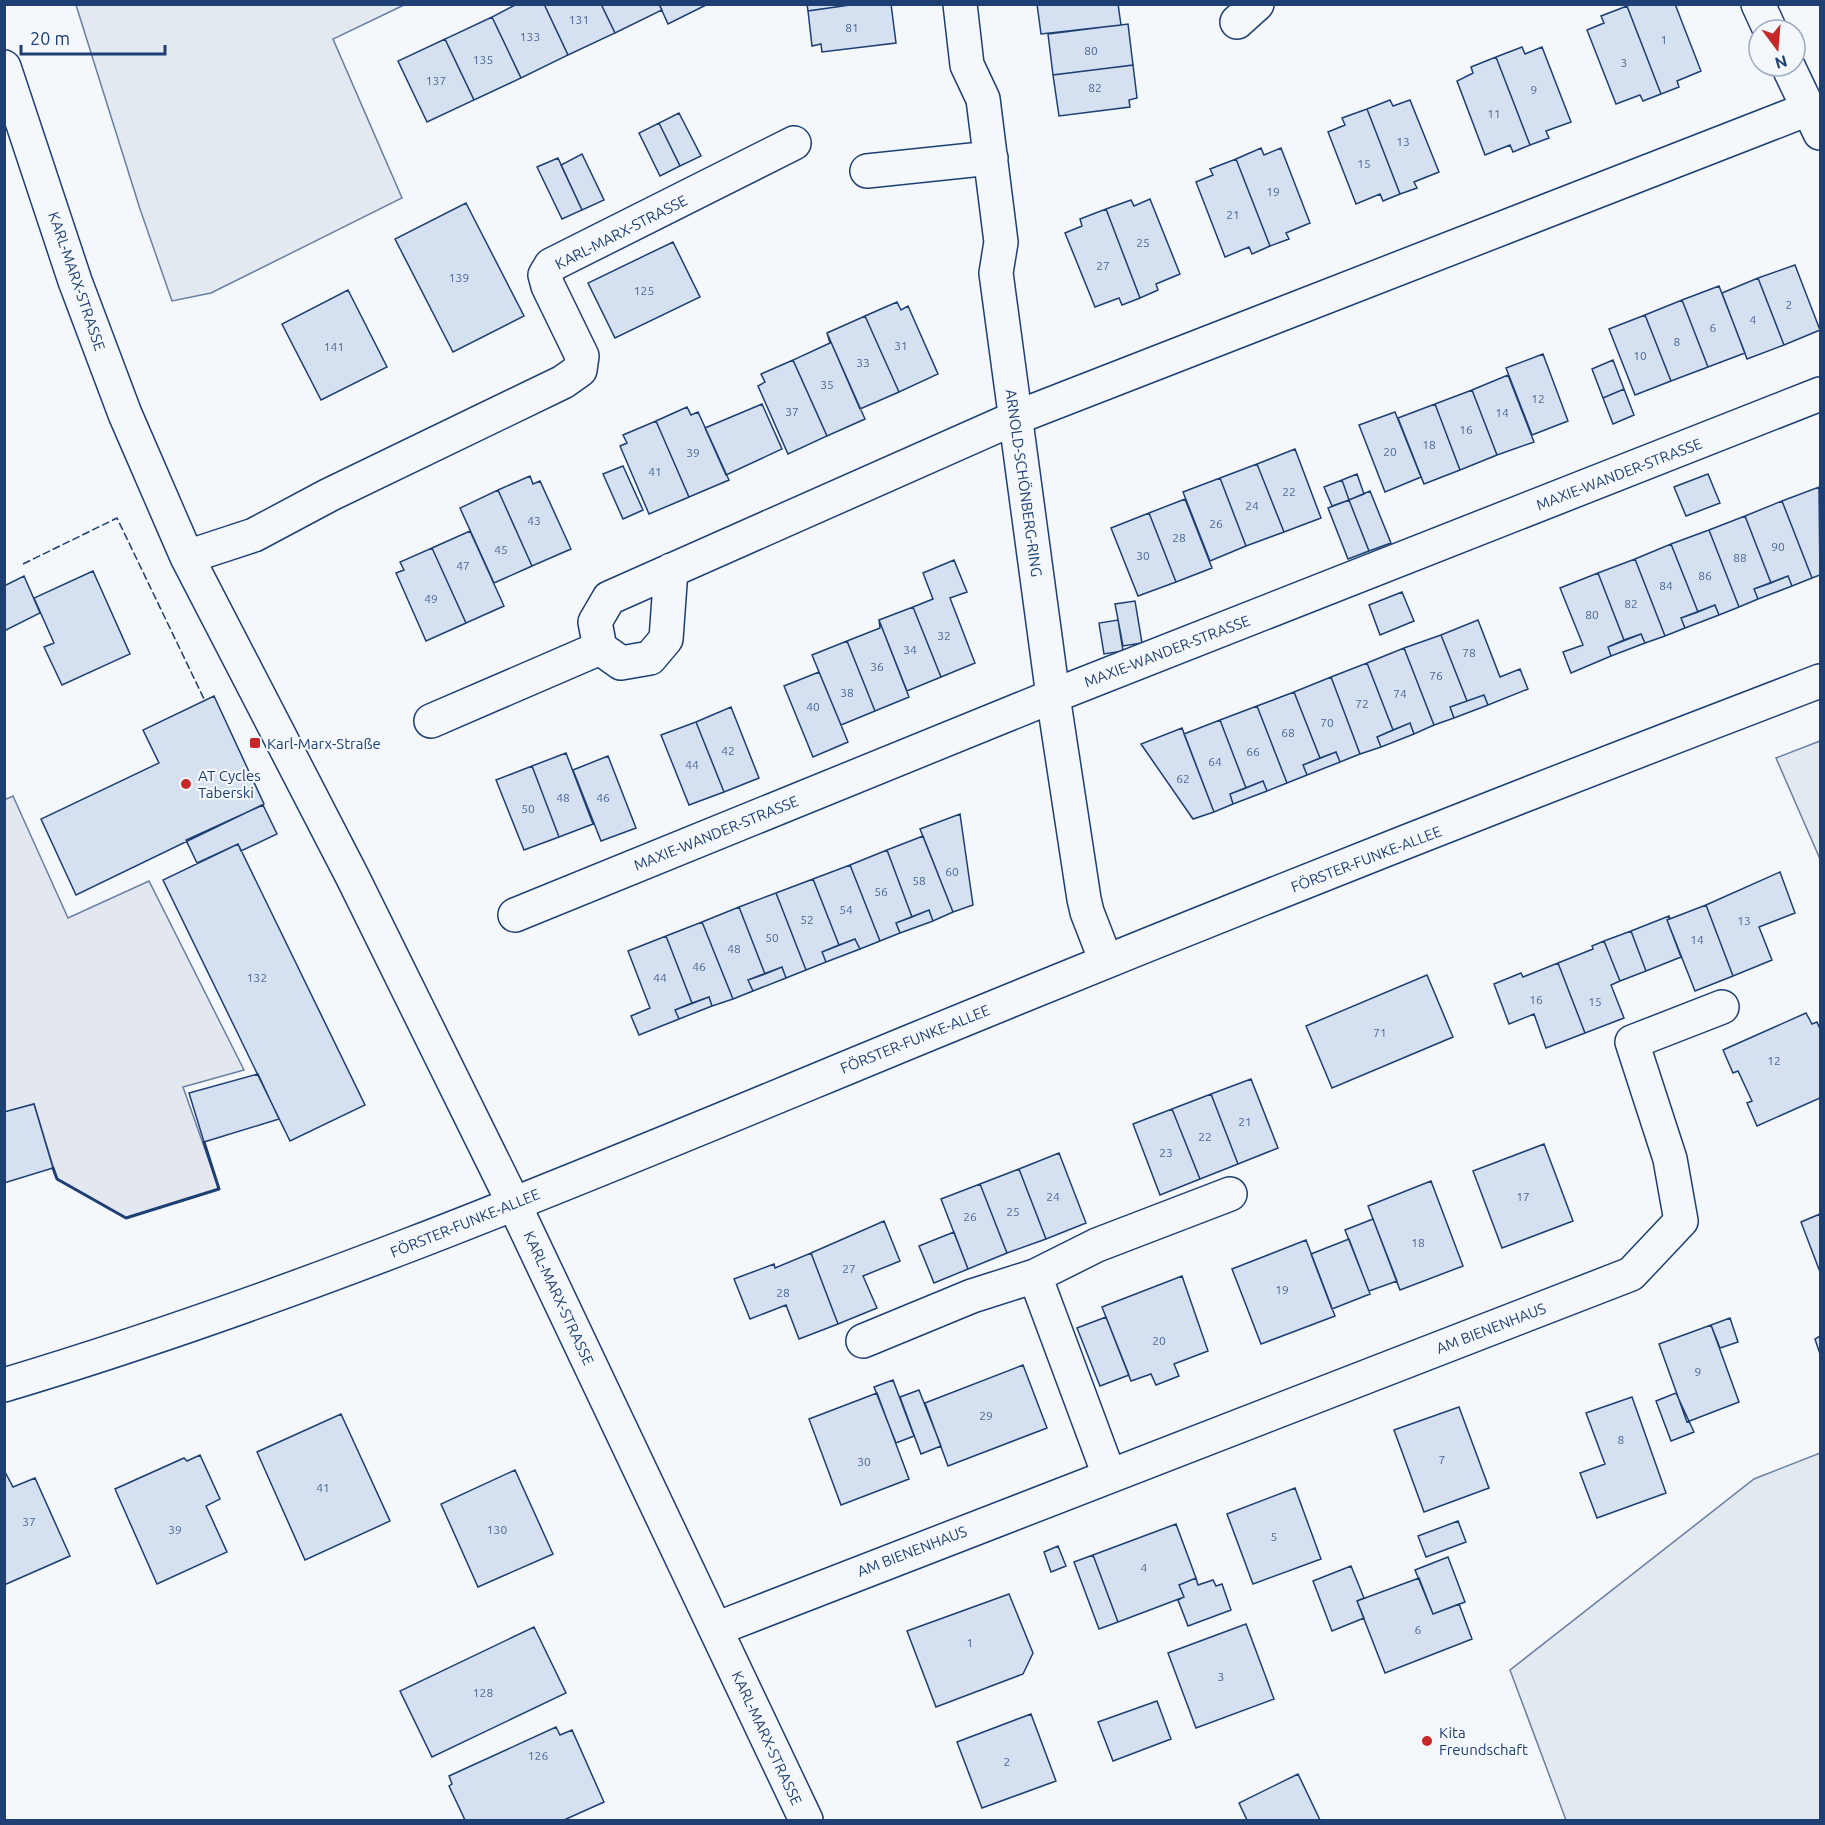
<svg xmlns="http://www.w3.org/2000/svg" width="1825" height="1825" font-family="Ubuntu,sans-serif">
<rect width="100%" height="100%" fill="#f4f7fb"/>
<path fill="#e3e9f0" stroke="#687fa3" stroke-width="1.5" d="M76,5H404L333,39L402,198L211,293L172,301L140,209Z
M1820,741V740V859L1776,758Z
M1820,1453V1820H1566L1510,1670L1754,1479Z"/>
<path fill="#e3e8f0" stroke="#687fa3" stroke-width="1.5" d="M13,796L68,918L149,881L244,1070L183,1087L219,1189L126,1218L57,1179L34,1104L5,1112L4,800Z"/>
<path fill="#d5e0f0" stroke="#1d3f73" stroke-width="1.5" d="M517,4H544L568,55L521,78L492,17Z
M544,4H601L615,33L568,55Z
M601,4H659L662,10L615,33Z
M659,4H708L668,24Z
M807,4H857L808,11Z
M857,4H891L896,43L822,52L821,44L812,46L808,11Z
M1037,4H1118L1121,25L1041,34Z
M1631,4H1675L1701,71L1677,81L1679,87L1661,94L1627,6Z
M1627,6L1661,94L1643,101L1640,95L1616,104L1587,30L1604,23L1601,16Z
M492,17L521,78L474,100L445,39Z
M1128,24L1133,65L1053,75L1048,34Z
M445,39L474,100L427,122L398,61Z
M1522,47L1525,54L1542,47L1571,122L1546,131L1549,138L1530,145L1496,57Z
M1496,57L1530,145L1513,152L1510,145L1485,155L1457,81L1473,73L1471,67Z
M1133,65L1137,98L1129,100L1130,107L1059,116L1053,75Z
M1390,100L1393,106L1410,100L1439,172L1414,182L1417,188L1400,194L1367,109Z
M1367,109L1400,194L1383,201L1380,194L1356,204L1328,132L1345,125L1342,118Z
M679,113L701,156L680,166L659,123Z
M659,123L680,166L660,176L639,133Z
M1261,148L1264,155L1281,148L1310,223L1286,233L1289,239L1270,246L1236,159Z
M582,154L604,200L582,210L561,165Z
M558,158L582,210L562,219L537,167Z
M1236,159L1270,246L1252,254L1249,247L1225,257L1196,182L1213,175L1210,169Z
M1150,199L1180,274L1156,284L1158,290L1140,298L1106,209L1131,200L1134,206Z
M466,203L524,316L453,352L395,239Z
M1106,209L1140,298L1122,305L1119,298L1095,307L1065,233L1082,226L1080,219Z
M673,242L700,297L615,338L588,283Z
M1795,265L1820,330L1784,345L1758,278Z
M1758,278L1784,345L1747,359L1722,293Z
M1719,286L1745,353L1708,367L1682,300Z
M348,290L387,367L321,400L282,324Z
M1682,300L1708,367L1671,381L1645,315Z
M897,302L901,310L908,306L938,374L899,392L865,316Z
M1645,315L1671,381L1635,395L1609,329Z
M865,316L899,392L860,409L827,333Z
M827,333L865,419L827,436L793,360L830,343Z
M1543,354L1568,421L1532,435L1506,368Z
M793,360L827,436L788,454L758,386L765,382L761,374Z
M1613,360L1624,389L1603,398L1592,369Z
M1508,375L1534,442L1497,455L1472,390Z
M1624,389L1634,415L1613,424L1603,398Z
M1472,390L1497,455L1460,470L1435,404Z
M762,404L782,449L726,475L705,428Z
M1435,404L1460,470L1424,484L1398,418Z
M687,407L691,415L698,412L729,480L689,497L656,421Z
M1395,412L1421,477L1385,492L1359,425Z
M656,421L689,497L649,514L620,446L627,443L623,435Z
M1295,449L1321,518L1284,532L1257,464Z
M1257,464L1284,532L1246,546L1220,478Z
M623,466L643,510L623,519L603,474Z
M1357,474L1364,494L1349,500L1342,480Z
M1708,474L1720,503L1686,516L1674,487Z
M530,476L533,484L540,481L571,549L532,566L498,490Z
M1220,478L1246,546L1210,561L1183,492Z
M1342,480L1349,500L1332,506L1324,487Z
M1819,487L1820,575L1812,578L1782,501Z
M498,490L532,566L494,583L460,508Z
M1370,491L1391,543L1369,551L1349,500Z
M1185,499L1212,568L1176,582L1149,513Z
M1349,500L1369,551L1348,559L1328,508Z
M1782,501L1812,578L1792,586L1788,576L1771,583L1745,516Z
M1149,513L1176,582L1138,596L1111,528Z
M1745,516L1771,583L1754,589L1758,599L1739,607L1709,530Z
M1709,530L1739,607L1719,615L1715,605L1698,612L1671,544Z
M470,531L504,606L466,623L432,548Z
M1671,544L1698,612L1681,618L1685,628L1665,636L1635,559Z
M432,548L466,623L426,641L396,573L404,570L400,562Z
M1635,559L1665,636L1645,643L1641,634L1624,640L1598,573Z
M954,560L967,592L950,598L975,663L941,677L913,607L933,599L923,573Z
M93,571L130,654L62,685L44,647L54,643L34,598Z
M1598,573L1624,640L1608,647L1611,656L1571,673L1563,652L1583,645L1560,588Z
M24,576L40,613L4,631V586Z
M1788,576L1792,586L1758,599L1754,589Z
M1402,592L1414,621L1380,635L1369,605Z
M1135,601L1142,643L1123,646L1115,604Z
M1715,605L1719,615L1685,628L1681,618Z
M913,607L941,677L907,691L879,620Z
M879,620L909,697L875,711L847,641L880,628Z
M1118,620L1123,651L1104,654L1099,623Z
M1478,620L1500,677L1520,669L1528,689L1488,705L1484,695L1467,701L1441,635Z
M1641,634L1645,643L1611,656L1608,647Z
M1441,635L1467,701L1450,707L1454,718L1434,725L1404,648Z
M847,641L875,711L841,725L812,655Z
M1404,648L1434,725L1414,734L1410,723L1393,730L1367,663Z
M1367,663L1393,730L1377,737L1381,747L1360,754L1331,677Z
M819,672L848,742L813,757L784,686Z
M1331,677L1360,754L1340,762L1336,752L1320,758L1294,692Z
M1294,692L1320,758L1303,765L1307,775L1287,783L1257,706Z
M1484,695L1488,705L1454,718L1450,707Z
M214,696L264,804L76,895L41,819L159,763L143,730Z
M1257,706L1287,783L1267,791L1263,781L1246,788L1220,720Z
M731,707L759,778L724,792L696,722Z
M1220,720L1246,788L1230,794L1233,804L1214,812L1184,734Z
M696,722L724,792L689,805L661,735Z
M1410,723L1414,734L1381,747L1377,737Z
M1182,728L1214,812L1193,819L1141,744Z
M1336,752L1340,762L1307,775L1303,765Z
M566,753L593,824L559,837L532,766Z
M608,756L636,828L601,841L573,770Z
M532,766L559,837L524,850L496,780Z
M1263,781L1267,791L1233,804L1230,794Z
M263,805L277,834L241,851L238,844L197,863L186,840Z
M960,814L973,905L953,912L920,829Z
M923,836L953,912L933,921L929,910L912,917L887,850Z
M238,844L365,1105L290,1141L163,880Z
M887,850L912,917L896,923L900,933L880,941L850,865Z
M850,865L880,941L860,949L855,939L839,945L813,879Z
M1780,872L1795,913L1759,927L1772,960L1733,976L1706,905Z
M813,879L839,945L822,952L826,962L806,970L776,893Z
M776,893L806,970L786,978L782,967L765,974L739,907Z
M1706,905L1733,976L1695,991L1667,920Z
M739,907L765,974L748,980L753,991L733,999L702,922Z
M929,910L933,921L900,933L896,923Z
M1669,916L1670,919L1667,920L1681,957L1646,971L1631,931Z
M702,922L733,999L712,1006L709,997L692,1003L666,936Z
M1631,931L1646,971L1620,981L1604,941Z
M666,936L692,1003L675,1010L679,1019L639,1035L631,1016L650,1008L628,951Z
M855,939L860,949L826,962L822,952Z
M1604,941L1620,981L1611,985L1624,1018L1585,1033L1558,963L1593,949L1592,946Z
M1558,963L1585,1033L1546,1048L1534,1014L1509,1024L1494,984L1521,973L1523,977Z
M782,967L786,978L753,991L748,980Z
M1427,975L1453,1037L1332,1088L1306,1026Z
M709,997L712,1006L679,1019L675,1010Z
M1806,1013L1812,1024L1817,1022L1820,1029V1098L1757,1126L1747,1103L1752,1101L1738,1071L1733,1073L1723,1050Z
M258,1074L279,1119L204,1142L189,1093Z
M1251,1079L1278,1148L1238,1164L1211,1094Z
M1211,1094L1238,1164L1200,1179L1172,1109Z
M34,1104L53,1168L4,1183V1112Z
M1172,1109L1200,1179L1160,1195L1133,1124Z
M1544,1144L1573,1221L1502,1248L1473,1171Z
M1059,1153L1086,1223L1046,1239L1019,1169Z
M1019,1169L1046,1239L1007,1253L980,1184Z
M1431,1181L1463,1266L1400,1290L1368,1206Z
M980,1184L1007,1253L968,1269L941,1199Z
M1820,1214V1272L1801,1222Z
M1373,1219L1397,1281L1369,1291L1345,1230Z
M884,1221L900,1261L863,1276L877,1308L838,1324L811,1253Z
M954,1232L968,1269L934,1283L919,1246Z
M1349,1239L1370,1294L1332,1309L1311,1254Z
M1306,1240L1335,1316L1261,1344L1232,1269Z
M811,1253L838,1324L799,1339L786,1305L750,1319L734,1279L774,1264L775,1268Z
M1182,1276L1208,1351L1174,1364L1179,1376L1156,1385L1151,1374L1131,1381L1102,1307Z
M1106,1317L1129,1375L1100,1386L1077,1328Z
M1730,1318L1738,1342L1720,1348L1711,1325Z
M1711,1325L1739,1402L1687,1422L1659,1344Z
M1820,1336V1354L1815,1339Z
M1023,1365L1047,1428L948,1466L925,1403Z
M893,1380L914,1436L896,1443L874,1387Z
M919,1390L941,1446L921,1454L900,1397Z
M877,1393L909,1479L841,1505L809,1419Z
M1676,1393L1694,1432L1671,1441L1656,1401Z
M1632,1397L1666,1493L1597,1518L1580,1473L1605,1464L1586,1413Z
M1459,1407L1489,1488L1424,1512L1394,1430Z
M341,1414L390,1521L305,1560L257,1452Z
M200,1455L220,1499L206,1506L227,1552L157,1584L115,1489L184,1458L187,1461Z
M4,1470L13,1487L35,1478L70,1556L4,1585Z
M515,1470L553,1554L478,1587L441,1504Z
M1295,1488L1321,1559L1253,1584L1227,1514Z
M1458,1521L1466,1542L1426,1557L1418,1536Z
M1176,1524L1196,1578L1179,1585L1184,1597L1118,1622L1093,1555Z
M1058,1546L1066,1566L1051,1572L1044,1552Z
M1093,1555L1118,1622L1099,1629L1074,1562Z
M1448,1557L1465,1602L1433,1614L1415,1570Z
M1351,1566L1364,1598L1357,1601L1364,1618L1332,1631L1313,1581Z
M1196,1578L1198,1585L1213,1580L1216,1586L1222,1584L1231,1610L1188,1626L1178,1600L1184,1597L1179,1585Z
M1419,1578L1433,1614L1459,1604L1472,1639L1385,1673L1357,1601Z
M1009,1594L1033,1653L1023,1674L936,1707L907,1631Z
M1246,1624L1274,1699L1196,1728L1168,1653Z
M534,1627L566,1693L432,1757L400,1691Z
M1157,1701L1171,1739L1113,1761L1098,1722Z
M1031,1714L1056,1781L982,1808L957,1742Z
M556,1727L560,1735L572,1730L604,1802L564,1820H465L449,1786L452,1784L449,1776Z
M1298,1774L1320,1820H1247L1239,1803Z"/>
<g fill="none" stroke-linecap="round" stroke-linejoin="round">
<g stroke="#1d3f73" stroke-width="36">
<path id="minor" d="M960,4L967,65L983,99L1001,242L996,273L1053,696L1084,899L1087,912L1106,961
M1758,4L1770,30
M1237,22L1257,4
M1788,66L1820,133
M4,67L75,281L125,414L187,557L352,876L514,1204L806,1820
M867,171L991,158
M187,557L254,535L329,495L563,382L580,370L582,356L548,286L545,275L551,265L794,143
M671,570L666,639L650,658L621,663L600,648L595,622L609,598L1015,418L1808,109
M431,721L600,648
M515,915L1053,696L1820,394
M1035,1276L1109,1475
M863,1341L972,1296L1035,1276L1097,1245L1230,1194
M4,1385C318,1291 618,1162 919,1038C1218,915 1519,796 1820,681
M716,1629L1631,1274L1681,1221L1670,1159L1632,1042L1722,1007"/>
</g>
<use href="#minor" stroke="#f4f7fb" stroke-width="33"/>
<path stroke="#1d3f73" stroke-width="1.5" stroke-dasharray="8 3" stroke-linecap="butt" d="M23,564L117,518L205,701"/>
<path stroke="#1d3f73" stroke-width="3" d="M53,1168L57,1179L126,1218L219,1189L204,1142"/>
</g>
<g fill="#c62828" stroke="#f4f7fb" stroke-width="2">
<rect x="249" y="737" width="12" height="12" rx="3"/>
<circle cx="186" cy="784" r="6"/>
<circle cx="1427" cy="1741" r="6"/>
</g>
<g text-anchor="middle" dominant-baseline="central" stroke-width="4.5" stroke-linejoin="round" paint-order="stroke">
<g font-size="12" fill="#4b6792">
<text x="579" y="19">131</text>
<text x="852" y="27">81</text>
<text x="530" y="36">133</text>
<text x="1664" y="39">1</text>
<text x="1091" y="50">80</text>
<text x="483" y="59">135</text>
<text x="1624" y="62">3</text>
<text x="436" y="80">137</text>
<text x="1095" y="87">82</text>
<text x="1534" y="89">9</text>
<text x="1494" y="113">11</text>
<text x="1403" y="141">13</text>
<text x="1364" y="163">15</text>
<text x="1273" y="191">19</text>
<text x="1233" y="214">21</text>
<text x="1143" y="242">25</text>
<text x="1103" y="265">27</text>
<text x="459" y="277">139</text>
<text x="644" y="290">125</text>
<text x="1789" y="304">2</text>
<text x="1753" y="319">4</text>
<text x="1713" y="327">6</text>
<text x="1677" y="341">8</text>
<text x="901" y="345">31</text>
<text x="334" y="346">141</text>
<text x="1640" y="355">10</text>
<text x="863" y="362">33</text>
<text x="827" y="384">35</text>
<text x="1538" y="398">12</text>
<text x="792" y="411">37</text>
<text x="1502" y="412">14</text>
<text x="1466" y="429">16</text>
<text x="1429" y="444">18</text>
<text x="1390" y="451">20</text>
<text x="693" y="452">39</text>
<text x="655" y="471">41</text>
<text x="1289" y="491">22</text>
<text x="1252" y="505">24</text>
<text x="534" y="520">43</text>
<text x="1216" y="523">26</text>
<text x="1179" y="537">28</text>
<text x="1778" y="546">90</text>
<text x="501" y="549">45</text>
<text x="1143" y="555">30</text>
<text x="1740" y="557">88</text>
<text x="463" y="565">47</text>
<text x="1705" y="575">86</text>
<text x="1666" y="585">84</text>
<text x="431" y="598">49</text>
<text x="1631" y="603">82</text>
<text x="1592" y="614">80</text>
<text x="944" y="635">32</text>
<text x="910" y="649">34</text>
<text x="1469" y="652">78</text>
<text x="877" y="666">36</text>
<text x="1436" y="675">76</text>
<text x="847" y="692">38</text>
<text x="1400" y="693">74</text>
<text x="1362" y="703">72</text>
<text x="813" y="706">40</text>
<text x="1327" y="722">70</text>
<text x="1288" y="732">68</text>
<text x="728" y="750">42</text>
<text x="1253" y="751">66</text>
<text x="1215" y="761">64</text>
<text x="692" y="764">44</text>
<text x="1183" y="778">62</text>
<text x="563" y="797">48</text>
<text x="603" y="797">46</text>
<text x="528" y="808">50</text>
<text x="952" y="871">60</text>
<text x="919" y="880">58</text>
<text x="881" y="891">56</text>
<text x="846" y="909">54</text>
<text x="807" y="919">52</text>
<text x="1744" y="920">13</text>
<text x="772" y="937">50</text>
<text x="1697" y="939">14</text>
<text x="734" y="948">48</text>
<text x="699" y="966">46</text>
<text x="257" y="977">132</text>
<text x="660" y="977">44</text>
<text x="1536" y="999">16</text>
<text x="1595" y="1001">15</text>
<text x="1380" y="1032">71</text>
<text x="1774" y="1060">12</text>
<text x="1245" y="1121">21</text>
<text x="1205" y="1136">22</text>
<text x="1166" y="1152">23</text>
<text x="1053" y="1196">24</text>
<text x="1523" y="1196">17</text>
<text x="1013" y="1211">25</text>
<text x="970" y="1216">26</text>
<text x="1418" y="1242">18</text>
<text x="849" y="1268">27</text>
<text x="1282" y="1289">19</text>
<text x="783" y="1292">28</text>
<text x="1159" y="1340">20</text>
<text x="1698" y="1371">9</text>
<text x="986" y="1415">29</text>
<text x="1621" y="1439">8</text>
<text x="1442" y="1459">7</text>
<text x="864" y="1461">30</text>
<text x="323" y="1487">41</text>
<text x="29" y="1521">37</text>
<text x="175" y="1529">39</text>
<text x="497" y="1529">130</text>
<text x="1274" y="1536">5</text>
<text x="1144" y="1567">4</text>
<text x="1418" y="1629">6</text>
<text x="970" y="1642">1</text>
<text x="1221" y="1676">3</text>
<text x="483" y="1692">128</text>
<text x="538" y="1755">126</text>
<text x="1007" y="1761">2</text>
</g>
<g font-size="15" fill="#1d3f73" stroke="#f4f7fb">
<text transform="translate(621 232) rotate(-27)">KARL-MARX-STRASSE</text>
<text transform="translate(77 281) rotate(71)">KARL-MARX-STRASSE</text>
<text transform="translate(1619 474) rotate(-21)">MAXIE-WANDER-STRASSE</text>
<text transform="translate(1024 483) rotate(82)">ARNOLD-SCHÖNBERG-RING</text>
<text transform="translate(1167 651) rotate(-21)">MAXIE-WANDER-STRASSE</text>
<text transform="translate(716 833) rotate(-22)">MAXIE-WANDER-STRASSE</text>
<text transform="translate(1366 859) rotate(-21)">FÖRSTER-FUNKE-ALLEE</text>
<text transform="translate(915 1039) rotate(-22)">FÖRSTER-FUNKE-ALLEE</text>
<text transform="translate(465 1223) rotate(-22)">FÖRSTER-FUNKE-ALLEE</text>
<text transform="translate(559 1298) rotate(65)">KARL-MARX-STRASSE</text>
<text transform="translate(1491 1328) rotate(-21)">AM BIENENHAUS</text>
<text transform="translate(912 1551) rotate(-21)">AM BIENENHAUS</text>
<text transform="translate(767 1738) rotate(65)">KARL-MARX-STRASSE</text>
</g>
<g font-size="15" fill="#1d3f73" stroke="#f4f7fb" text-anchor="start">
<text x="267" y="743">Karl-Marx-Straße</text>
<text x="198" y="775">AT Cycles<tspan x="198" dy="17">Taberski</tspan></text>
<text x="1439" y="1732">Kita<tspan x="1439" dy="17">Freundschaft</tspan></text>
</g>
</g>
<rect width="1825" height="1825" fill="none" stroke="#1d3f73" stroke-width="12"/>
<g transform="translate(1777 48) rotate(164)"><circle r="28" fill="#f4f7fb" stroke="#9eadc5" stroke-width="1.5"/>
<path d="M0-4.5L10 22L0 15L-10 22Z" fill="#c62828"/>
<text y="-9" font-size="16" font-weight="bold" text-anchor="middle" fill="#1d3f73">N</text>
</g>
<path d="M21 45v9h144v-9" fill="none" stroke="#1d3f73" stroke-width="3"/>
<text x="30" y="45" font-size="18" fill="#1d3f73" stroke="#f4f7fb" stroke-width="4.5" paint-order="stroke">20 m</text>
</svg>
